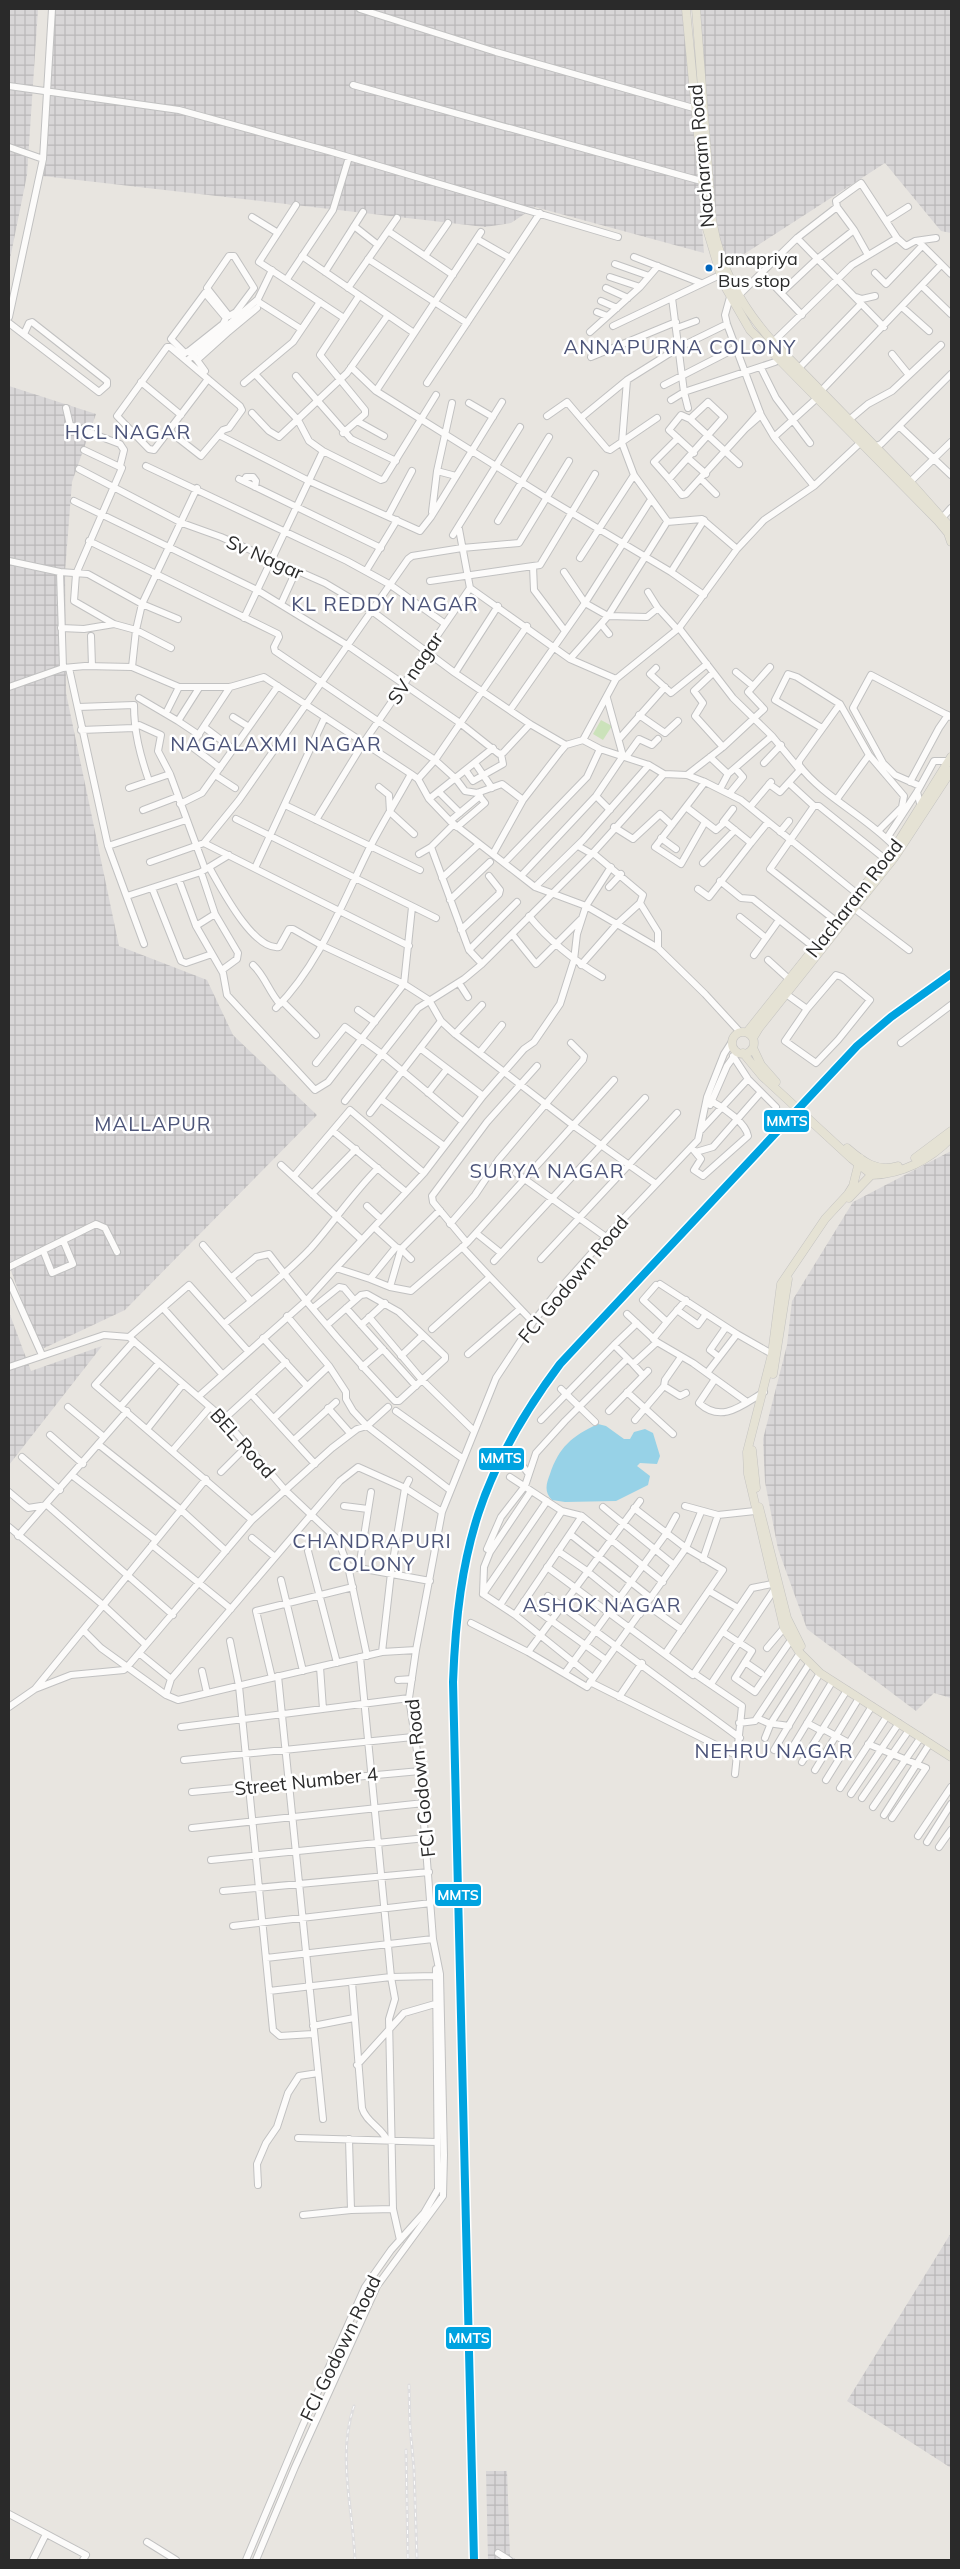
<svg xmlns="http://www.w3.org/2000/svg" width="960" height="2569" font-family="Mulish,sans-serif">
<defs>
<pattern id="industrial-grid" width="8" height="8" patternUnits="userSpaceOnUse" patternTransform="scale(1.25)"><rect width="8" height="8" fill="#d8d6d7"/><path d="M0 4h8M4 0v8" fill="none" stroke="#bab8b9"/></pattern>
</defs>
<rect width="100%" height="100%" fill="#e8e5e0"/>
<path fill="url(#industrial-grid)" d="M9,9H38L27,175L9,264Z
M54,9H685L704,253L535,207L511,223L485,227L43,176Z
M700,9H951V233L941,231L885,163L724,267L715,223Z
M9,386L96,414L72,482L65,572L66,693L119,946L207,980L233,1035L317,1115L125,1310L40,1350L9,1265Z
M951,1151V1698L934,1693L916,1711L807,1629L778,1549L765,1482L763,1439L787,1345L792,1301L853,1202Z
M9,1312L31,1371L102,1346L9,1465Z
M951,2233V2468L847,2401Z
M486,2471H507L510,2556L517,2560H488Z"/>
<path fill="#cbe2ba" d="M601,720L612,726L603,740L593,734Z"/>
<path fill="#97d2e7" d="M598,1424L606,1426L624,1439H630L634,1432L645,1429L653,1433L660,1456L657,1464L640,1463L637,1466L650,1476L648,1485L616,1501L565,1502L552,1500C544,1492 546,1484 550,1474C559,1447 572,1436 598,1424Z"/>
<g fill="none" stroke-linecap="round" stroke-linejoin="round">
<g stroke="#c1c1c1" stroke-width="8">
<path id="minor" d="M360,9L496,52L697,109
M353,85L705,182
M9,86L179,110L332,152L618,237
M9,147L43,159
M296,205L259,262L344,318
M252,217L278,233
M886,221L908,207
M354,226L378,245
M388,231L453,275
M797,238L884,327
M897,238L906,246L915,241L936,238
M477,239L510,258
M918,241L951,274
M302,256L414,333
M425,256L448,223
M634,257L701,283
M368,259L467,323
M615,264L649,276
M272,270L257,301L301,329
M325,272L363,212
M762,273L802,315
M875,273L886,284L922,246
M610,277L640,287
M287,279L333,210L349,157
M922,286L951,314
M348,288L397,218
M606,288L628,298
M781,293L816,260L854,230
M738,296L797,238L837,207L854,230L868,255
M730,297L725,315L727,324L761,415L774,437L814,486
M856,297L862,299L875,296
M601,301L617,308
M902,307L929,331
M236,312L229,316L207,288L229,256H234L254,288L236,312L239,316
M597,312L607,316
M9,317L43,159L52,9
M9,323L99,392L107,385V381L32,322L29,323L24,334
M613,326L720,275
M677,328L696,321
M590,332L640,287L658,266
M227,333L257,308
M773,342L852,265L897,238L861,183L836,201L837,207
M189,351L185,353L171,339L205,293L226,318L223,324
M892,354L909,375
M591,357L676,322
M190,358L257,300
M197,360L189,351L223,324L227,333L197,360L205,371
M351,367L376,391L547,498L671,572L704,595
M761,368L776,398L810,443
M799,368L861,304
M255,374L298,420L309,441L323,451L381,480L384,479L436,395
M296,376L351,439L396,461
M141,382L181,415
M244,383L293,342L320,302
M427,383L540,213
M664,385L736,348
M376,391L481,232
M821,391L941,265
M671,400L684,392L672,298
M469,403L493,417
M66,408L70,425L120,444L124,450L120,466
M688,408L684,392L775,362
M760,412L745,429L761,415
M252,413L269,431L279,437L347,373L388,315
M547,416L567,402L607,449L610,450L657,418
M582,417L627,380
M690,419L739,464
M849,420L868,404L892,391L941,345
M357,421L384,436
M899,426L951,475
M169,431L201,456L223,430L229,428L242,410L240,406L170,347H167L117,416L149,449L154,450L208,379
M343,433L365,414V410L320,355L359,296
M219,435L309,481L420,531L431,517L502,402
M774,437L816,399
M874,447L881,444L951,374
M84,450L122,468L76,574L74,601L114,624L136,630L171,648
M694,453L669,430L681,415L690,419L708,402L724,417L669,479L682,495L686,494L745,429
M689,459L706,474
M146,466L347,561L389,584L444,623
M79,469L182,523L221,537L325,583L372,611L455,673L530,724L566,745
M437,471L456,476
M239,479L381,548
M669,479L654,462L678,438
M701,479L716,494
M244,481L246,477H253L256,481L255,487
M910,482L951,442
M74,501L257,590L347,645L460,723L499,754L503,753L530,724
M432,512L437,471L452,403
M388,516L412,471
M943,517L951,508
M498,521L549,437
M668,522L634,475L622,443L627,380L678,348L727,324
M459,529L470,588
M453,535L520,427
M89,541L278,634L279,637L274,647L275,651L435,760L456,779L465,791L477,793L502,784L523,800
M580,558L634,475
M9,561L60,572L63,668
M533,566L534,590L565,631
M366,571L397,520
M60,572L88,574L142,604L178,619
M564,572L585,603L608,616L647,617L658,608
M671,572L704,520
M430,581L540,565L595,474
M648,592L658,608L677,629
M281,604L296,571
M244,618L323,451
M601,624L609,634
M61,628L84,629L114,624
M679,628L733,698L772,736L800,770L780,792L769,784
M91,636L92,666
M570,659L608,616L667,522L702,519L737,549
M132,667L136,630L142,604L197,488
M69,668L108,846L144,944
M656,668L650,674L671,693L707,664
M736,672L753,686
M455,673L498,606
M713,673L694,691L703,703L695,716L723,747
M9,687L63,668L85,666L132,667L179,687H230L264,677L411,774L418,779L429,799L450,821L535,887L586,906L658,948L705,994L740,1032
M139,698L178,721L199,688
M78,707L134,705C134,732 140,755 149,781
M510,710L585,603L650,501
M167,711L179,687
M639,715L665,733L678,721
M233,717L249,727
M178,721L199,735
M204,727L233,749
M822,728L775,700L788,674L797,677L840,704
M81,730L134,728L139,725L161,735L158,751L170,774L205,869
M619,739L665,687
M583,740L600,749L649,765L664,774L687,775L705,782L741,800L860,896
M869,755L904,796L902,807L879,830
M626,757L639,739L652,745L658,739
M710,757L728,774
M475,763L492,788
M764,763L781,745
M220,768L191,746L230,687
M466,771L473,781L503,764L501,754
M215,775L235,788
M687,775L723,747L764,709L748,692L770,667
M418,779L435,760L527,626
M910,782L939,728L948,715
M789,783L814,806
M920,786L895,775L883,763L853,708L871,675L951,717
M379,787L389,795L390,812L414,834
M129,788L170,774
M720,789L728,774L772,736
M439,792L460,813
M729,794L743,777L735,768
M596,796L610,810
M429,799L493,748
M837,799L869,755L840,704L799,761V765C823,797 866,816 895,847
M180,804L202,793L278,686
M285,805L420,870
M686,807L716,830L725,822L751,843L709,897L698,889
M750,807L771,782
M921,807L917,792L934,761H950
M143,810L177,797
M236,819L436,918
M316,820L364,742L470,588L570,659L616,679
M450,821L480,796
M705,822L681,864L655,847L705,782
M723,822L733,809
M454,824L431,847L469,950
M457,827L485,803L477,793
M614,827L633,839L660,814L672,825
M780,832L789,821
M661,838L676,849
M887,838L917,792
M204,843L409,946
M751,843L768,822
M108,846L186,820
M578,846L592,854
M419,854L431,847
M493,854L523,800L560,752L566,745L583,740L616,679L679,628L737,549L764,520L814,486L860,443
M150,862L204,843L239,800L408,559L412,556L462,548L519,543L569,461
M504,863L587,777L600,749
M703,863L735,830
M209,867C220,886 253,951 279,947L289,929H293L321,945L404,984L429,1000L441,1021L455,1034L574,1126L656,1184
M255,868L325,717
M201,872L215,914
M521,876L596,796L623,756L607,698
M442,878L479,844
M179,880L196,926L223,973L227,995L315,1090L328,1082L404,984L412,907
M720,881L741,898L753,899L815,948
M535,887L583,840L649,765
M609,887L621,874
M152,888L181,961L186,963L212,954
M127,896L201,872L229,855
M450,900L490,862
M640,903L658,932V948
M855,909L909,950
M529,916C550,942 573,960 602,977
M740,917L766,938
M836,921L770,869L814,806H819L885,859
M196,926L215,914L238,953L237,959L222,970
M461,930L499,894L500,890L489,876
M512,934L536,964L580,920
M754,955L779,920
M768,960L790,980
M482,964L469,950L517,902
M253,965C265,976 269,992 280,1004
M581,965L617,924L640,903L643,895L593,853
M459,983L468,997
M786,994L807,1009L836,975L842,977L870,1000L838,1040L816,1063L785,1041L807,1009
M283,1002L316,1035
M276,1008C320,964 343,901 370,847C383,822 398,798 411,774
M358,1010L375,1022
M455,1034L482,1005
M901,1043L951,1005
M420,1048L483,1096
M480,1052L502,1025
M316,1063L345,1027L382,1054L462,1121
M761,1092L776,1107
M428,1093L447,1069
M382,1100L444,1146
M345,1101L418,1008L464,979L482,964L592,854L664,774
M710,1105L727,1066L737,1052
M370,1113L441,1021
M701,1130L748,1079
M333,1131L406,1192
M692,1148L701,1159L694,1170L703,1176L748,1136C746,1123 724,1108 713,1102
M696,1152L713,1147L761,1092L748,1079L733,1056
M281,1165L362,1240
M516,1173L606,1237
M294,1176L350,1110L424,1173
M312,1194L356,1149
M367,1206L381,1219
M450,1224L475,1195L499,1159L583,1060L584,1056L571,1043
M374,1227L396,1247L401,1249L440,1210
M476,1233L501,1253
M467,1243L433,1202L432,1196L487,1122L537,1066
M203,1245L251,1301
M462,1247L490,1277
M401,1249L411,1259
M43,1250L52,1273L73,1264L63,1240
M541,1259L677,1113
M494,1261L645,1098
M9,1267L96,1224L105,1228L117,1252
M336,1268L370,1279L396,1247
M232,1277L256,1257L269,1254C308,1305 350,1354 395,1401H399L445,1359V1356L399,1312L367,1294L361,1295L327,1325
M370,1279L390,1287L411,1291L467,1243L614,1080
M9,1281L42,1355
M660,1284L737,1334L772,1354
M656,1285L643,1300L667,1322L686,1300
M390,1287L401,1249
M163,1308L222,1374
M313,1308L339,1287L344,1288L354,1300
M346,1308L416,1386
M677,1310L698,1325L706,1314
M627,1314L657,1342L693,1363L747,1402
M369,1317L423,1381L473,1430
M224,1324C253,1299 285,1276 311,1248C334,1222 353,1193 378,1168
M361,1325L385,1303
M432,1329L490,1277L533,1322
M129,1337L189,1285L248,1351
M263,1338L307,1386
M653,1339L667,1322
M134,1341L95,1385L252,1520
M614,1345L637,1323
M468,1354L520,1309
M401,1356L423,1335
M719,1357L710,1350L726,1327
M633,1364L643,1375
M329,1366L346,1392V1399L353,1411L367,1426L450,1490
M9,1367L104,1335L129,1337L224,1419L285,1490L338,1540L348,1566L430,1581
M362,1367L383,1349
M707,1373L737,1334
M715,1379L699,1403C722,1424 742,1405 764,1392
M664,1386L665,1380L681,1357
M561,1389L595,1422
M627,1392L673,1434
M252,1395L315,1464
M199,1396L307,1300L336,1268L424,1173L483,1096L524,1049L534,1042L560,1004L574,960L577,934L586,906L611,867
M121,1406L159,1363
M68,1407L104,1437
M328,1408L350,1433
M396,1411L462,1458
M609,1411L648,1371
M274,1418L329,1366L287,1316
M224,1419L286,1362
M541,1420L614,1345L633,1364L657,1342
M635,1420L664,1386L680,1396L686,1393
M148,1428L183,1384
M50,1435L83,1464
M294,1440L336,1402
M98,1444L180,1509L226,1551
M173,1450L210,1407
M22,1457L60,1490
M518,1460L528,1473
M221,1472L247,1446
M73,1476L156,1540
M510,1477L562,1511L582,1516L663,1582
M9,1492L28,1508L47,1505L173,1615
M344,1506L368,1509
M685,1506L718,1515L755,1511
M603,1507L674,1565
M634,1508L686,1548L723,1570L665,1654
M9,1527L103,1605L145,1644
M570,1534L651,1598
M18,1536L127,1411
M252,1538L275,1557
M152,1545L231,1609
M487,1549L501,1517L525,1486L536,1453L565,1421L627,1359
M308,1551L337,1663
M558,1551L587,1571L640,1614
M703,1559L718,1515
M348,1566L367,1656
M547,1567L693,1675L752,1588L777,1583
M359,1568L371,1492
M281,1580L303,1671
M709,1591L738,1608
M483,1594L515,1615L593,1678
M483,1594L484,1567L490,1552L531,1491
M483,1594L547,1501
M548,1596L740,1738
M524,1601L606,1660
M500,1605L562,1511
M647,1605L682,1630
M515,1615L582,1516
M471,1623L528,1652L587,1687L686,1548L701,1512
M83,1630L101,1648L166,1695
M723,1632L752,1651L735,1678L755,1692L791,1640
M230,1641L239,1686L273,2030L280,2036L313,2034
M767,1648L784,1628
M382,1652L391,1573L405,1488L409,1480
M528,1652L640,1501
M139,1653L171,1679L340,1481L358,1467L405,1488L442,1512
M360,1657L391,1977L395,1999L389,2019L393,2209L400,2240
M745,1662L761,1673
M320,1667L323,1709
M202,1671L207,1693
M565,1673L666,1534L676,1516
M695,1674L742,1706L735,1774
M278,1676L323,2119
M272,1678L256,1611L353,1587
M171,1679L166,1695L178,1700L382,1652L416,1650
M398,1680L412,1679
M590,1682L736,1755
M711,1684L774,1590
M35,1689L71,1675L124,1670L128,1666L252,1520L332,1448L357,1429L367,1426L388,1407
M619,1697L642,1663
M9,1707L35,1689L206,1479
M757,1718L768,1723L789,1726
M739,1723L755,1721L800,1653
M807,1723L822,1731
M181,1727L409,1698
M823,1729L849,1743
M765,1738L771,1723L809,1664
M868,1744L926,1768L892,1818
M774,1750L820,1673
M789,1753L832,1682
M184,1760L413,1737
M802,1762L847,1690
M815,1770L859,1698
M826,1780L872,1706
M840,1788L887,1716
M192,1792L420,1771
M851,1794L899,1723
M862,1798L909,1730
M873,1807L921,1737
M884,1815L930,1743
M192,1828L424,1803
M918,1836L951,1787
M927,1842L951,1804
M939,1847L951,1830
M211,1860L426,1838
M223,1891L429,1872
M233,1926L431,1903
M266,1958L433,1939
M352,1982L362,2108C366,2122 381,2127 387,2140
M269,1991L391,1977L435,1976
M313,2026L354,2018
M357,2065L404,2013L435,2004
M298,2138L437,2142
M349,2139L351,2210
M258,2185L257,2164L266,2143L277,2127L288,2093L299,2076L318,2073
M303,2215L351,2210L393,2209
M9,2514L86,2555L83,2560
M147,2542L176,2560
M498,2553L509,2560
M33,2560L46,2534
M246,2560L302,2427L365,2287L391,2250L424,2213L438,2189L436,1969
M256,2560L295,2467L377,2286L443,2196L444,2155L440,1974L433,1939L420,1771L409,1698L416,1650L442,1512L496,1378L533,1322L557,1292L606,1237L698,1140L707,1097L724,1054L733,1040"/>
</g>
<g stroke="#c4c3c1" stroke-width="9">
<path id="major" d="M686,9L707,229L723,283L750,330L938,521L948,533L951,542
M696,9L712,220C720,268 741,306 773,342L910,482L951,528
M747,1032L895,847L951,757
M732 1043a11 11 0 1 1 22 0a11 11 0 1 1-22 0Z
M753,1038L759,1028L894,858L951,771
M753,1048L761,1065L776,1082
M743,1053L762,1076L852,1159L872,1175C902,1174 930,1160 951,1138
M847,1148C862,1161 877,1173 898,1166
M860,1158L853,1186L848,1194L825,1219L781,1284L772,1354L747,1452L748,1474L784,1628L800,1653L820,1673L951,1757
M915,1158L951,1131
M849,1198L877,1169
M773,1374L788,1279
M752,1450L756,1488
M759,1507L787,1618L801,1646"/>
</g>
<use href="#minor" stroke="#fcfbfa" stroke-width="6"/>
<use href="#major" stroke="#e5e2d4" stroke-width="8"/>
<g stroke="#deddde" stroke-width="3">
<path id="rail" d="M409,2385L410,2427L414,2469L417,2560
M354,2406C337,2456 353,2508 355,2560
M406,2450L408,2560"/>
</g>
<use href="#rail" stroke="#fff" stroke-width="1" stroke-dasharray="4" stroke-linecap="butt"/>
<g stroke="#fff" stroke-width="11">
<path id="rail-1" d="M474,2560L453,1682C458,1550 480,1471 560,1364L857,1046L891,1017L951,974"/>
</g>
<use href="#rail-1" stroke="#00a3e0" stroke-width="8"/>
</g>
<circle fill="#0065bd" stroke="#fff" stroke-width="2" cx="709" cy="268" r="4.5"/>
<g text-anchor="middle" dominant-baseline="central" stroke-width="5" stroke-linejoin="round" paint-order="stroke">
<g font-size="18" fill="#2a2a2a" stroke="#fff" text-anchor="start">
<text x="718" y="258">Janapriya<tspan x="718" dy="22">Bus stop</tspan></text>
</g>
<g font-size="19" fill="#2a2a2a" stroke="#fff">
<text transform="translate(701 156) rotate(-95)">Nacharam Road</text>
<text transform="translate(265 557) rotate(24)">Sv Nagar</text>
<text transform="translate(415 668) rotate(-56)">SV nagar</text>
<text transform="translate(854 898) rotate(-52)">Nacharam Road</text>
<text transform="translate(573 1279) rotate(-50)">FCI Godown Road</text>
<text transform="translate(243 1443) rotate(48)">BEL Road</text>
<text transform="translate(420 1778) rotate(-96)">FCI Godown Road</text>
<text transform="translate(306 1781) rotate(-6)">Street Number 4</text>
<text transform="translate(340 2348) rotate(-64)">FCI Godown Road</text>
</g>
<g font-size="20" letter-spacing="1" fill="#4c5479" stroke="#fff">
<text x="680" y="346">ANNAPURNA COLONY</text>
<text x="128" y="431">HCL NAGAR</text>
<text x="385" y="603">KL REDDY NAGAR</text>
<text x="276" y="743">NAGALAXMI NAGAR</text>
<text x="153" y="1123">MALLAPUR</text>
<text x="547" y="1170">SURYA NAGAR</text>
<text x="372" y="1540">CHANDRAPURI<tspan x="372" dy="23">COLONY</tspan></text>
<text x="602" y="1604">ASHOK NAGAR</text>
<text x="774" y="1750">NEHRU NAGAR</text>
</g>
</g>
<g stroke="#fff" stroke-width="2">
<rect x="763" y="1109" width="47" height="24" rx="5" fill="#00a3e0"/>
<rect x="478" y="1447" width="47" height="24" rx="5" fill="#00a3e0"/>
<rect x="434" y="1883" width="48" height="24" rx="5" fill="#00a3e0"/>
<rect x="445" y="2326" width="47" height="24" rx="5" fill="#00a3e0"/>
</g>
<g font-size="14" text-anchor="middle" font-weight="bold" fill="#fff">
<text x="787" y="1126">MMTS</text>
<text x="501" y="1463">MMTS</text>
<text x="458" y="1900">MMTS</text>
<text x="469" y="2343">MMTS</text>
</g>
<rect width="960" height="2569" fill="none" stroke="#2a2a2a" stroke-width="20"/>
</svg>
